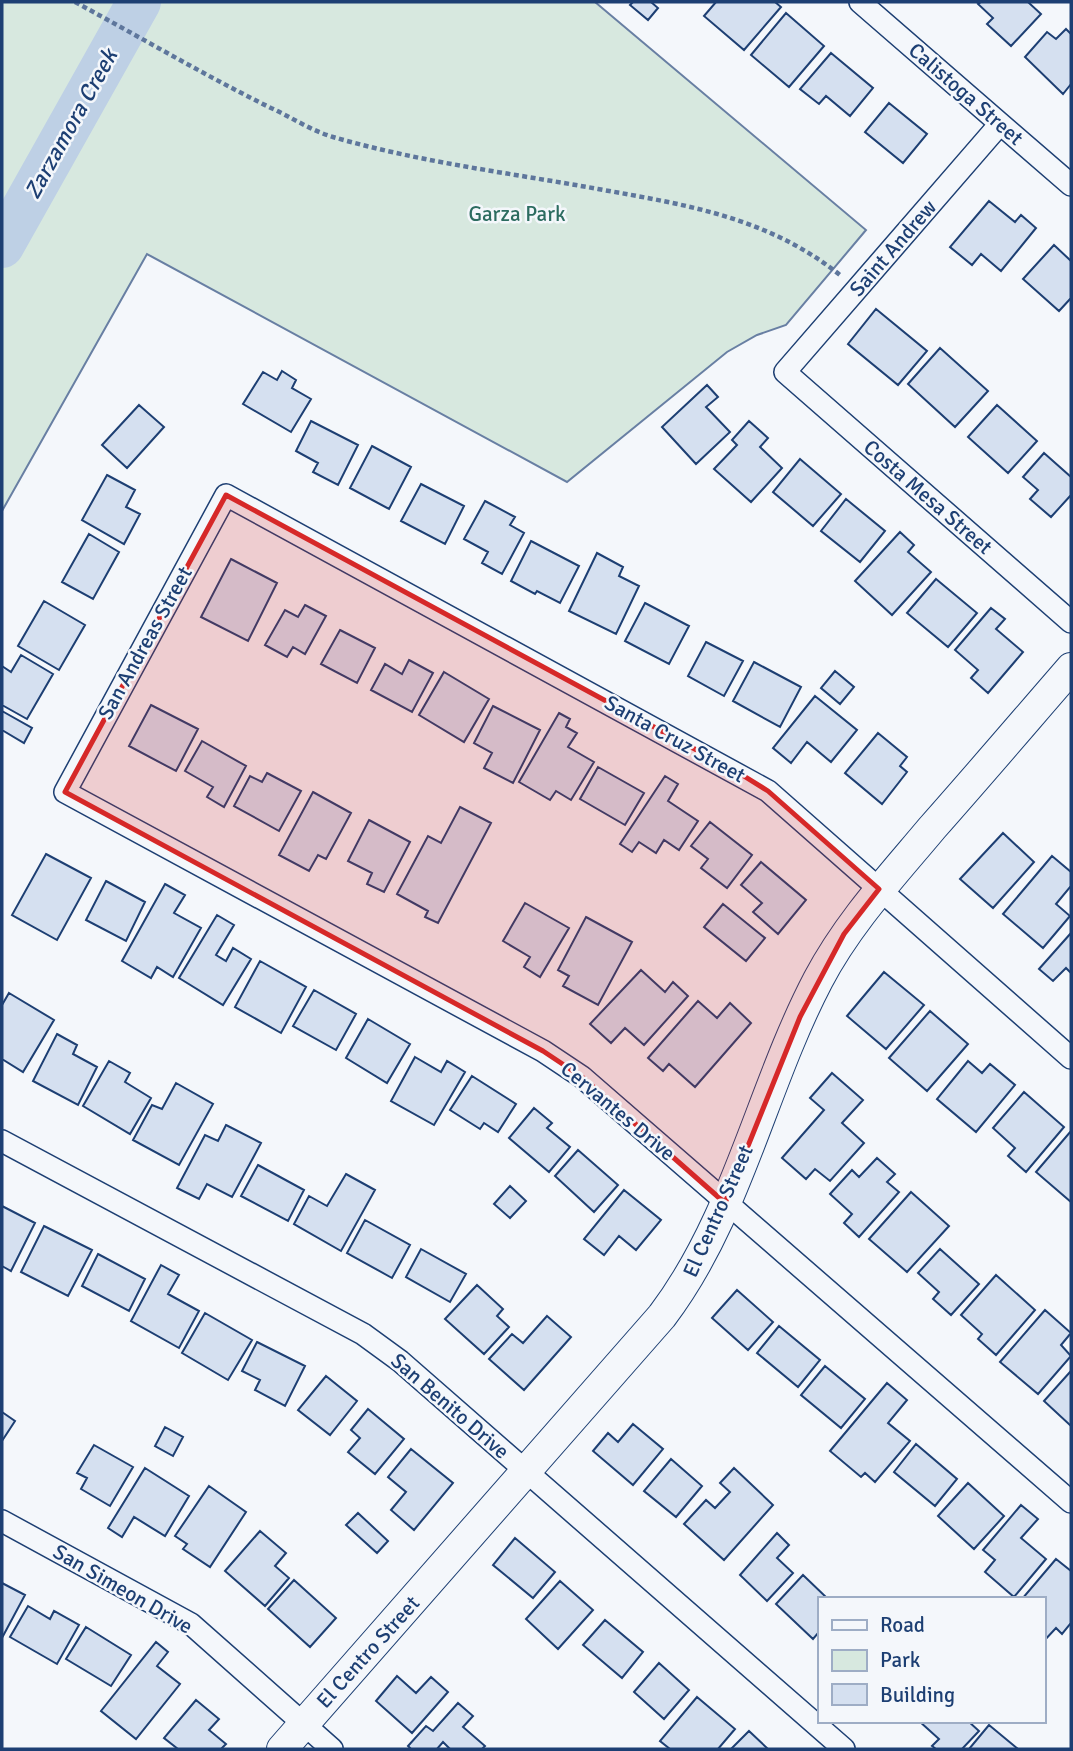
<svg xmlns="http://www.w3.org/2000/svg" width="1073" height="1751" font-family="Signika,sans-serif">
<rect width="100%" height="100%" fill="#f4f7fb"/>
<path fill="#d7e8df" stroke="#687fa3" stroke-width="2" d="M2,2H595L866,230L786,325L757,335L727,352L567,482L147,254L2,511Z"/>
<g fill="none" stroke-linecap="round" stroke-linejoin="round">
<path stroke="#bed0e5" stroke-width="44" d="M2,246L139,2"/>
</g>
<path fill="#d5e0f0" stroke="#1d3f73" stroke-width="2" d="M633,2H651L658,8L648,20L630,5Z
M716,2H775L781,7L744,50L704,16Z
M981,2H1028L1041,14L1011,46L987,24L993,18L978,4Z
M786,13L824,46L789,87L751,55Z
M1066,29L1071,34V84L1063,94L1025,57L1047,32L1056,39Z
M831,53L873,88L850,116L826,96L819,104L800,89Z
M889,103L927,134L903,163L865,132Z
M989,201L1015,222L1021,215L1036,228L1001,271L981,254L972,265L950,247Z
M1054,245L1071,261V298L1059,311L1023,279Z
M876,309L927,351L898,385L848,344Z
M940,348L988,391L955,427L908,384Z
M282,371L296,380L292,388L311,399L291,432L243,404L263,372L277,380Z
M707,385L718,397L706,407L730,432L696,464L662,427Z
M139,405L164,427L127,468L102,445Z
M997,405L1037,441L1008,473L968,437Z
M311,421L358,445L338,485L313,472L318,463L296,451Z
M749,421L768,438L760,447L782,468L751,502L714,469L737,445L732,440Z
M372,446L411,467L389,509L350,488Z
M1044,453L1071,477V495L1051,517L1030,499L1038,490L1023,477Z
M800,459L841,494L813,526L773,492Z
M107,475L135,490L126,507L140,514L124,544L82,520Z
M421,484L464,506L445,544L401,521Z
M846,499L885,531L860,562L821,531Z
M485,501L515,517L510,525L524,533L502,574L482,563L488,552L464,539Z
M900,532L914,545L908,552L931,572L892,615L855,581Z
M89,534L119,552L93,599L62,582Z
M531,541L579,566L560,603L537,591L535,594L511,581Z
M597,553L623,567L619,576L639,586L616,634L569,611Z
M231,559L277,583L248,641L201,617Z
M936,579L977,613L948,647L907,613Z
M44,601L85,625L59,670L18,646Z
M645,603L689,626L669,664L625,641Z
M305,605L326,616L305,654L293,647L287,657L265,645L285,610L298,617Z
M991,608L1005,619L996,629L1023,652L988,693L971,678L978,670L955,650Z
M340,630L375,648L357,683L321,664Z
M706,642L743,661L724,696L688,676Z
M21,655L53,674L27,719L2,705V666L11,672Z
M409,660L433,673L412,712L371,690L385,664L402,674Z
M754,662L801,687L780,727L733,701Z
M835,671L854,687L840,704L821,688Z
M444,672L489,699L464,742L419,715Z
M815,696L857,730L831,762L807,742L791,763L773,748Z
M151,705L198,729L176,771L129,746Z
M493,706L540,730L513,783L484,768L492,753L474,743Z
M2,711L32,728L24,743L2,730Z
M559,713L570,719L566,727L577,733L568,747L594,762L571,800L556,791L550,800L519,782Z
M878,733L907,757L900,766L907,772L882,804L845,773Z
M202,741L246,766L224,807L207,797L213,787L185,771Z
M598,767L644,793L625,825L580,799Z
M267,773L301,791L279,831L234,806L250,776L262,782Z
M665,776L678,784L668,801L698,821L679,850L664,840L656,853L639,842L632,852L620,844Z
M313,792L351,813L326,859L318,855L309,871L279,855Z
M460,807L491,823L438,923L425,917L428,911L397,894L428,836L441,843Z
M369,820L410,842L384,892L367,884L372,873L348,861Z
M710,822L752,855L727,888L701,868L708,859L691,846Z
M1003,833L1034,862L993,908L960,879Z
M46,854L91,878L57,940L12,915Z
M1052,856L1071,872V886L1056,904L1070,916L1043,948L1003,914Z
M761,862L806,900L778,934L753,912L762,903L741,885Z
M106,881L145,902L126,941L86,920Z
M165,884L185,895L174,913L201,928L173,977L157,967L151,978L122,961Z
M525,903L569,928L540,977L524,967L530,957L503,941Z
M723,904L765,938L746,961L704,927Z
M217,915L234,925L216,955L226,961L233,948L251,959L223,1005L179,978Z
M586,917L632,942L598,1005L563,986L569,976L558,970Z
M1071,933V973L1066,968L1053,981L1039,969Z
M260,961L306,987L281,1033L235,1007Z
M641,970L665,992L673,982L688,996L644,1045L625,1028L611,1043L590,1024Z
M884,972L924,1005L886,1049L847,1016Z
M314,990L356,1014L336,1050L293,1026Z
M9,993L54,1020L23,1072L2,1059V1005Z
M698,1001L717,1018L730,1003L751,1023L695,1087L669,1064L663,1071L648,1058Z
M930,1011L968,1044L927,1091L889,1058Z
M368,1019L410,1044L387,1083L346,1058Z
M57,1034L77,1045L73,1054L97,1067L78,1105L33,1081Z
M415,1057L441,1072L447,1061L465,1072L434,1125L391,1101Z
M109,1061L130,1073L125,1082L151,1098L130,1134L83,1106Z
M968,1061L982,1073L990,1064L1015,1085L976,1132L937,1099Z
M832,1073L863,1100L842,1123L864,1143L830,1181L815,1169L806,1179L782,1158L824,1110L810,1098Z
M472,1076L516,1104L498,1132L484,1123L480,1129L450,1110Z
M176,1083L213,1104L179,1165L133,1140L152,1105L162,1109Z
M1024,1092L1064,1127L1026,1172L1008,1156L1015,1148L993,1128Z
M534,1108L552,1123L547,1128L570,1147L549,1172L509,1138Z
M226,1125L261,1143L232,1197L207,1184L199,1199L177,1188L205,1135L218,1141Z
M1071,1131V1202L1036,1172Z
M578,1150L618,1185L594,1212L555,1176Z
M877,1158L895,1174L887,1182L899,1192L859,1237L844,1223L852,1214L830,1194L852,1170L859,1177Z
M258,1165L304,1190L288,1221L241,1196Z
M346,1174L375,1190L341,1251L294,1224L309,1196L327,1206Z
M510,1186L526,1201L510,1218L494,1204Z
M624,1190L661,1220L636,1250L619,1236L604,1255L584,1239Z
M911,1192L949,1226L907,1272L869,1239Z
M2,1206L35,1223L11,1271L2,1266Z
M365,1220L410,1245L392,1278L347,1253Z
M44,1226L92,1250L68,1296L21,1272Z
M421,1249L466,1274L450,1302L406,1277Z
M940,1249L979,1284L951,1315L933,1299L939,1292L918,1273Z
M98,1254L145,1279L129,1311L82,1286Z
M161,1265L179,1275L168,1294L199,1311L179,1348L131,1321Z
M996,1275L1035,1310L996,1355L978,1339L982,1334L961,1315Z
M477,1285L503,1309L497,1316L509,1327L484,1354L445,1319Z
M737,1290L773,1322L748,1350L712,1318Z
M1045,1310L1071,1333L1061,1345L1071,1356L1038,1394L1000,1362Z
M205,1313L252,1340L228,1380L182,1353Z
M547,1316L571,1337L524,1390L489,1359L512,1334L523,1343Z
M779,1326L820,1360L798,1387L757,1353Z
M257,1342L305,1366L285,1406L255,1390L260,1380L242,1371Z
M825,1366L865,1399L841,1428L801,1395Z
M1070,1372L1071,1373V1426L1044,1401Z
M326,1376L357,1401L330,1435L298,1410Z
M887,1383L907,1400L888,1423L910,1441L875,1482L865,1473L861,1477L830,1451Z
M368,1409L404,1439L375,1474L348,1452L360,1438L351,1430Z
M2,1412L15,1421L2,1441Z
M633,1424L663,1449L633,1485L593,1451L608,1433L618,1442Z
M165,1427L183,1437L173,1456L155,1446Z
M916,1444L957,1479L935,1506L894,1472Z
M94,1445L133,1467L110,1506L81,1489L87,1478L77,1473Z
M411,1449L453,1483L414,1530L391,1510L406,1492L388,1477Z
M671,1459L702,1486L676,1517L644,1491Z
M145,1468L189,1496L165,1536L134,1517L122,1537L108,1528Z
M734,1468L773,1505L724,1560L684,1524L706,1500L715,1508L730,1492L720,1483Z
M968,1483L1004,1516L974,1549L938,1516Z
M209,1486L246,1512L210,1567L183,1549L187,1544L175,1536Z
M1021,1505L1038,1519L1021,1538L1046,1559L1014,1597L985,1572L995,1560L983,1550Z
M358,1513L388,1541L377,1553L346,1525Z
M260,1531L286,1553L275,1566L289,1578L265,1606L225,1571Z
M777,1533L789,1545L777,1558L793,1573L767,1601L740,1575Z
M515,1538L555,1572L533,1598L493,1565Z
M1056,1559L1071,1571V1623L1062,1634L1056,1628L1043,1642V1599H1022Z
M803,1575L828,1599H819V1632L813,1639L776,1604Z
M294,1580L336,1618L310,1647L268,1609Z
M560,1581L593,1610L558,1649L526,1619Z
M2,1583L25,1595L3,1636L2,1635Z
M28,1606L50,1619L54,1611L79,1625L57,1664L10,1637Z
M605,1620L643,1652L622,1678L583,1645Z
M86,1627L131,1655L111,1686L66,1659Z
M156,1642L168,1652L157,1666L180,1684L136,1739L101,1711Z
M659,1663L689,1690L664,1719L634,1692Z
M397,1676L416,1693L431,1677L448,1692L412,1733L376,1701Z
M697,1697L735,1729L718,1749H670L660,1741Z
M196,1700L219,1719L209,1730L226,1744L221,1749H178L164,1738Z
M458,1703L473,1716L463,1727L485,1746L482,1749H450L443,1742L437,1749H411L408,1746L426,1726L433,1731Z
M919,1721H968L979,1731L962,1749H936L932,1746L939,1739Z
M989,1725L1018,1749H969Z
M749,1731L768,1749H731Z"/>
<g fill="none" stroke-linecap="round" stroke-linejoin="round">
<g stroke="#1d3f73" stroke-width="24">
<path id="street" d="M860,2L1071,185
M1000,124L785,372L1071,622
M1071,1058L768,791L226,495L65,792L543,1051L582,1077L1071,1502
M2,1141L363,1334L400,1361L844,1749
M2,1521L191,1624L332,1749"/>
</g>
<g stroke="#1d3f73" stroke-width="32">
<path id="secondary" d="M282,1749L662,1316C737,1217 761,1089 818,980C848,923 891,877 932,828C979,775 1025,721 1071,668"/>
</g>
<path stroke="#5e769c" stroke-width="4.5" stroke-dasharray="5 3.5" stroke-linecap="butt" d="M75,2C140,37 204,75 271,108C291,117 312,131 333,137C419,162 510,173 598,189C687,205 767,217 840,275"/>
<use href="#street" stroke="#f4f7fb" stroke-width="21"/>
<use href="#secondary" stroke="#f4f7fb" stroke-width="30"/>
</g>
<path fill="#d62828" fill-opacity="0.2" stroke="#d62828" stroke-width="5" stroke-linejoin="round" d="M226,495L739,773L768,791L879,889L844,934L800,1017L725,1203L582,1077L543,1051L65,792Z"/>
<g text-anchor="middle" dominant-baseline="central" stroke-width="5" stroke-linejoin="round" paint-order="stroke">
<g font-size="21" fill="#1d3f73" stroke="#f4f7fb">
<text transform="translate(966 94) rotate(41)">Calistoga Street</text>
<text transform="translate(893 248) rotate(-49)">Saint Andrew</text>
<text transform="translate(928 497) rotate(41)">Costa Mesa Street</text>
<text transform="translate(145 643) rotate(-61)">San Andreas Street</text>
<text transform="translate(675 739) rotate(29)">Santa Cruz Street</text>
<text transform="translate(618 1111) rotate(40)">Cervantes Drive</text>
<text transform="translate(718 1211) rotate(-66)">El Centro Street</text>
<text transform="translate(450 1406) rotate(41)">San Benito Drive</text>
<text transform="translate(123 1589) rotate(30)">San Simeon Drive</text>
<text transform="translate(368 1652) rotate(-48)">El Centro Street</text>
</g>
<g font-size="21" fill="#2c6c60" stroke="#f4f7fb">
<text x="517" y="214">Garza Park</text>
</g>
<g font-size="23" font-style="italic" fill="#1d3f73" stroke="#f4f7fb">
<text transform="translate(71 124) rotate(-61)">Zarzamora Creek</text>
</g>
</g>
<rect width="1073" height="1751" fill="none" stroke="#1d3f73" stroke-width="7"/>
<rect x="818" y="1597" width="228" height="126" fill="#f4f7fb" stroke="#9eadc5" stroke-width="2"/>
<rect x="832" y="1620" width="35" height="10" fill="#f4f7fb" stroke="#9eadc5" stroke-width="2"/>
<text x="880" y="1632" font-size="21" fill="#1d3f73">Road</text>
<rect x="832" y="1650" width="35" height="21" fill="#d7e8df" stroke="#9eadc5" stroke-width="2"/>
<text x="880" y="1667" font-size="21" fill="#1d3f73">Park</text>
<rect x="832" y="1684" width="35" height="21" fill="#d5e0f0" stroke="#9eadc5" stroke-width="2"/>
<text x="880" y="1702" font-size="21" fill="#1d3f73">Building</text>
</svg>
